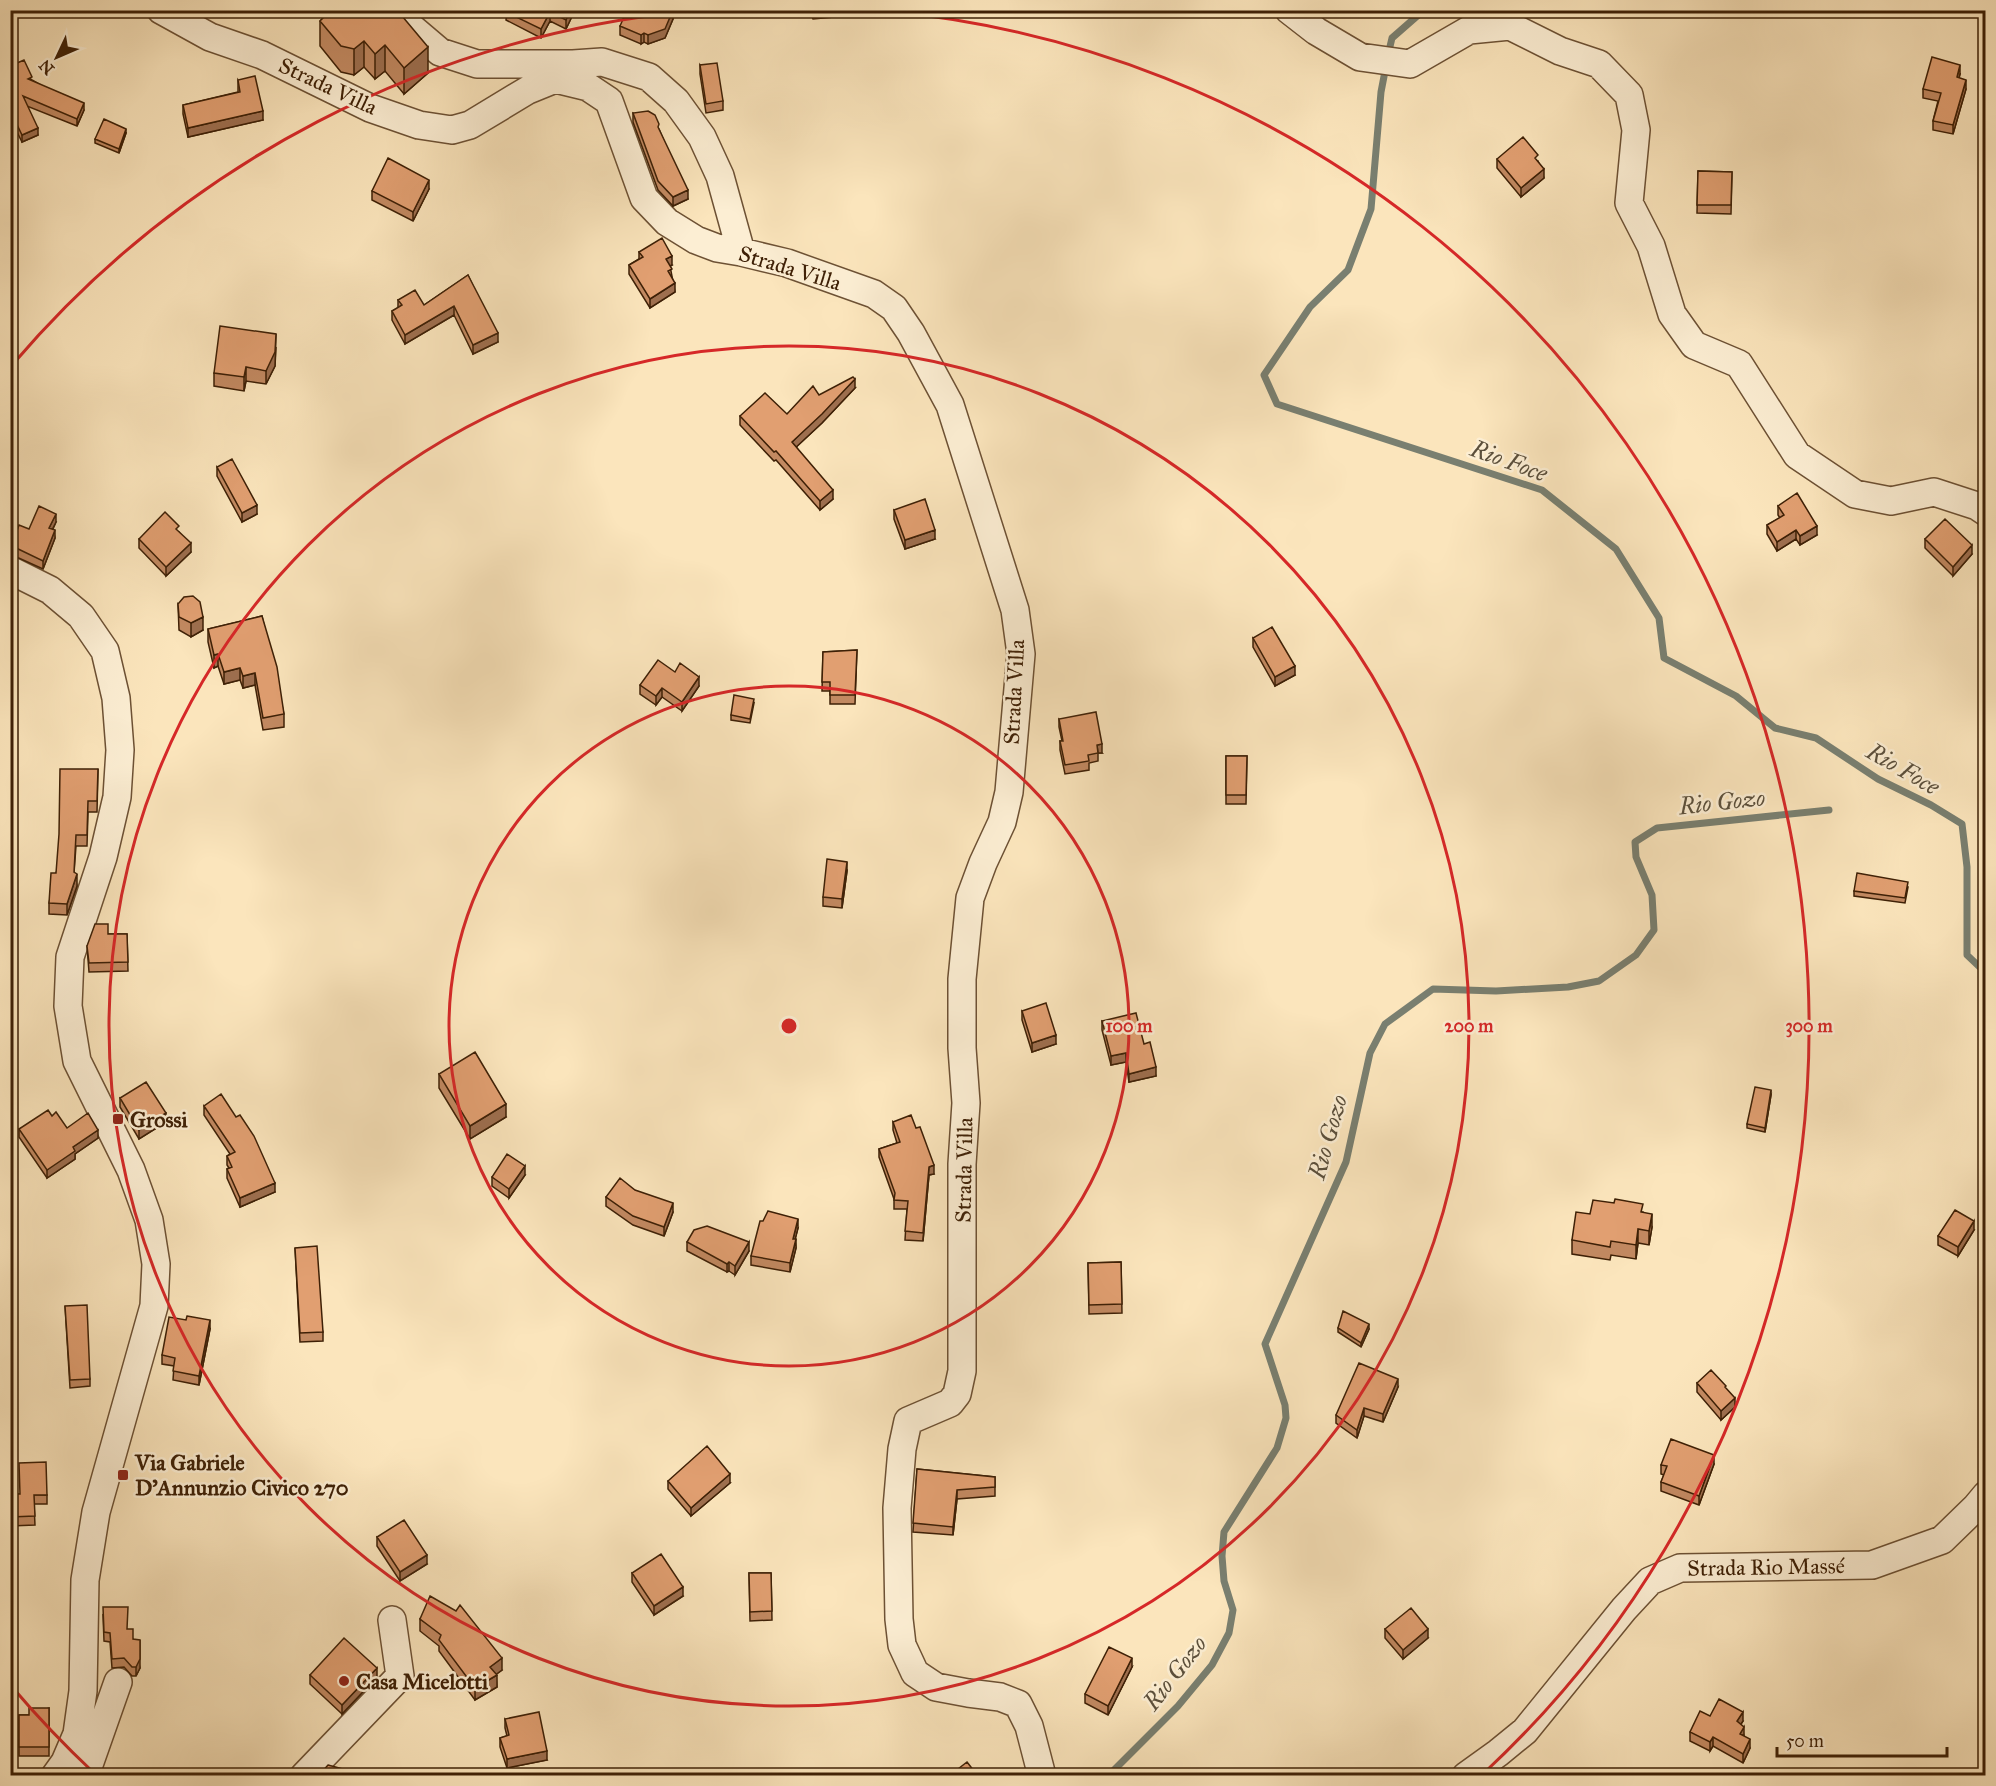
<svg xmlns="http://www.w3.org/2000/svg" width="1996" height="1786" font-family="'IM FELL Great Primer',serif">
<rect width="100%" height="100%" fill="#fbe5bc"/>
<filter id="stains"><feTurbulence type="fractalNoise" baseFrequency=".00333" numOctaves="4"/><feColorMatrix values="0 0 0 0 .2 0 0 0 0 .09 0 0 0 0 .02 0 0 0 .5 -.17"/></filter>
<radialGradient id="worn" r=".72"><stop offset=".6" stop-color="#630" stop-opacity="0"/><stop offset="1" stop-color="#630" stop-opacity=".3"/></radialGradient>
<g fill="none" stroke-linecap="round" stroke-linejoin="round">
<path stroke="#797f70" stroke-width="7" d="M1388,55L1392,38L1424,10
M1386,66L1381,92L1371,209L1348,270L1310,307L1264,375L1277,404L1542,490L1616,549L1659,618L1664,658L1736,696L1775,728L1816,738L1878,779L1931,805L1962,824L1967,867V955L1986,973
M1108,1776L1178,1706L1212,1665L1229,1633L1233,1610L1224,1581L1222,1556L1224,1532L1277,1448L1286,1418L1285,1405L1265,1344L1346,1162L1370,1053L1385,1024L1433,989L1496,991L1568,987L1599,981L1636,955L1654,930L1652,895L1636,857L1635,842L1657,828L1829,810"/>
<g stroke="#6d5134" stroke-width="30">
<path id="street" d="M161,10L210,37L262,55L370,108L419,125L452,130L470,125L528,90L555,79L588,87L609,101L644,198L667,222L696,240L717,248L741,252L787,263L874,294L894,308L911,333L950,405L1015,610L1021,654L1009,792L1002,822L983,863L970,898L962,979V1048L966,1103L962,1164V1371L957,1394L950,1403L908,1421L902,1449L897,1508L899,1619L902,1645L915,1673L936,1687L968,1693L1000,1697L1018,1704L1029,1726L1042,1776
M395,10L400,18L440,52L477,64H573L602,62L649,77L676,101L702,137L720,176L741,252
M1289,10L1316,31L1360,57L1410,64L1469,30L1510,26L1560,51L1599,64L1629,95L1636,130L1629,203L1651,246L1672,314L1694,345L1739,364L1797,455L1855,494L1891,501L1934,492L1977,506L1986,512
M10,570L50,590L81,616L105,651L116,698L120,750L117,797L103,857L70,957L68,1006L77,1061L131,1170L149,1220L156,1264L154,1306L96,1512L85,1580L83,1691L77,1734L65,1762L55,1776
M85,1776L118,1682
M304,1776L400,1676L392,1620
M1466,1776L1498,1753L1525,1731L1624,1609L1650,1581L1680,1568L1872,1565L1942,1540L1976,1507L1986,1495"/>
</g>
<use href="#street" stroke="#fceed3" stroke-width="27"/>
</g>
<path fill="#c28961" stroke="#3e2006" stroke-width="1.5" d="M331,10L428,73L404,94L385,71L375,79L364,67L354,75L341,72L320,46V21Z
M507,10H575L566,29L550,21L541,38L506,20Z
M809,10H845V16L813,19Z
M673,19L665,38L648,44L644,42L641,44L620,35V26Z
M700,65L723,101V110L706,113L700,74Z
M10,66L32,80L84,110L77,126L27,106L38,135L22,142L10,118Z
M1960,74L1959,78L1966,89L1953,134L1933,130V121L1938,101L1923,98V89Z
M238,80L263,120L188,137L183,114V105L238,92Z
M633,113L659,129L688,199L673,206L658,190L633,122Z
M126,133L119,153L95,143V139Z
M1497,159L1538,161L1544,178L1521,197L1497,168Z
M1698,171L1732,172L1731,214L1697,213Z
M429,189L413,221L372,200V191Z
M639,252L672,265L670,266L675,292L650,308L629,274V265L639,259Z
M468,275L498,342L473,354L454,315L405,344L392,320V311L398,308V300L424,305Z
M276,348L275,366L266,384L246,381L244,391L214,386V373Z
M855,388L822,423L796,447L833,499L820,510L776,460L774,461L740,425V416L787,414L819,395Z
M217,467L257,514L242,522L217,476Z
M1778,506L1817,535L1800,545L1796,539L1777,551L1767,534V525L1780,518L1778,515Z
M894,510L935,539L905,549L894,519Z
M56,522L53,529L55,538L43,569L12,555V546L29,529Z
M179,532L191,552L166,576L139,548V539Z
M1925,539L1972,554L1953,576L1925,548Z
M178,604L203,630L191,637L179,630Z
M262,616L284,714V727L263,730L255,685L243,688L240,680L224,684L218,666L214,668L208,642V629Z
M1253,638L1295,675L1275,686L1253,647Z
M857,650L855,704H830V691H822L823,652Z
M675,672L699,686L682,711L662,697L656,705L640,694V685Z
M754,703L750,723L731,720V715Z
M1059,719L1102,753H1098V761L1089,763V770L1065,774L1060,750V741H1062L1059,727Z
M1226,756H1247L1246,804H1226Z
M98,769L97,812H88L87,846H76L74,873L77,886L67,915L49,914V903L56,873Z
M847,871L842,908L823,906V897Z
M1908,887L1905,903L1854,896V891Z
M108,934H127L128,971L89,972L87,946Z
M1022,1011L1056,1044L1032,1052L1022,1020Z
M1102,1021L1144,1044L1156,1076L1129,1082L1126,1062L1111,1065L1102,1030Z
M439,1074L506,1117L470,1139L439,1088Z
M1771,1095L1765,1132L1747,1128V1124Z
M120,1098L166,1122L139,1139L120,1107Z
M204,1106L275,1192L240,1207L227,1178V1169L229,1168L227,1165V1156L230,1154L204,1115Z
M52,1116L67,1128L98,1138L75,1154V1159L47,1178L19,1137V1129Z
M893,1122L934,1174L929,1175L923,1241L905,1240L907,1209H894V1199L879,1157V1149L897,1143L893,1130Z
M525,1175L509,1198L492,1186V1177Z
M606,1197L673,1212L664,1236L633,1225L606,1206Z
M1643,1212L1652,1227L1649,1245L1638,1243L1636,1259L1611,1255L1610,1260L1572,1254V1240L1590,1214Z
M798,1228L795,1239L796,1248L790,1272L751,1265V1256Z
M1974,1230L1958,1256L1938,1245V1236Z
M687,1242L749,1251L735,1275L729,1271L727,1272L687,1251Z
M295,1248L323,1332V1341L300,1342Z
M1121,1262L1122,1313L1089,1314L1088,1263Z
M65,1306L90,1379V1386L70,1388Z
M1338,1328L1369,1329L1361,1347L1338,1332Z
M210,1329L199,1385L173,1380L174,1366L162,1364V1355Z
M1697,1383L1735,1407L1721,1420L1697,1392Z
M1398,1387L1383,1422L1364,1416L1357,1438L1336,1423V1415Z
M1714,1464L1699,1505L1661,1491V1482L1664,1475L1661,1474V1465Z
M917,1469L995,1477V1496L957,1499L953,1535L913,1532Z
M668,1481L730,1483L691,1516L668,1489Z
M10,1494L47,1495V1504H34L35,1525L10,1526Z
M377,1537L427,1564L400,1581L377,1546Z
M632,1573L683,1596L654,1615L632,1582Z
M749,1573H771L772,1620L750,1621Z
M103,1615L127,1629L133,1639L140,1668L136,1676H132L124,1667L112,1668L110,1642L104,1641Z
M420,1619L502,1670L496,1674L497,1687L475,1700L439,1651V1646L420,1631Z
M1385,1629L1428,1638L1403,1659L1385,1638Z
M1132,1667L1108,1715L1085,1703V1694Z
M310,1675L377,1677L342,1714L310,1684Z
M49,1708V1756H19V1715H29Z
M1710,1716L1743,1721L1741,1724L1744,1736L1750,1748L1743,1763L1713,1746L1710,1751L1690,1741V1732Z
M505,1719L547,1760L507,1768L500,1747V1738L507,1736L505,1728Z"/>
<path fill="#9e6f4f" stroke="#3e2006" stroke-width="1.5" d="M570,10H575L566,29V20Z
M673,10V19L665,38L648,44V35Z
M550,12V21L541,38V29Z
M644,33V42L641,44V35Z
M364,41V67L354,75V49Z
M385,45V71L375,79V54Z
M428,47V73L404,94V68Z
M1960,65V74L1957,86V77Z
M1966,80V89L1953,134V125Z
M84,103V110L77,126V119Z
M263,111V120L188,137V128Z
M38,128V135L22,142V135Z
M126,129V133L119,153V149Z
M1544,169V178L1521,197V188Z
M429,180V189L413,221V212Z
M688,190V199L673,206V197Z
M672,256V265L666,268V259Z
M675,283V292L650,308V299Z
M454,306V315L405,344V335Z
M498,333V342L473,354V345Z
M276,334L275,366L266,384V371Z
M246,367V381L244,391V377Z
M855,379V388L822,423L792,451V442Z
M833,490V499L820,510V501Z
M257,505V514L242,522V513Z
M56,514V522L49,536V528Z
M1817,526V535L1800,545V536Z
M55,530V538L43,569V561Z
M935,530V539L905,549V540Z
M1796,530V539L1777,551V542Z
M191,543V552L166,576V567Z
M1972,545V554L1953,576V567Z
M203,617V630L191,637V623Z
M218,654V666L214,668V655Z
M1295,666V675L1275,686V677Z
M240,668V680L224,684V672Z
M255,673V685L243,688V676Z
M699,677V686L682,711V702Z
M662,688V697L656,705V696Z
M1102,744V753H1098L1097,745Z
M847,862V871L842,908V899Z
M77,874V886L67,915V904Z
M1056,1035V1044L1032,1052V1043Z
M1126,1053V1062L1111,1065V1056Z
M1156,1067V1076L1129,1082V1074Z
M1771,1090V1095L1765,1132V1128Z
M506,1104V1117L470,1139V1126Z
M166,1113V1122L139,1139V1130Z
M98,1130V1138L75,1154V1159L47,1178V1170L73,1147Z
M934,1165V1174L929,1175L923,1241L929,1167Z
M525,1166V1175L509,1198V1189Z
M275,1183V1192L240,1207V1198Z
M673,1203V1212L664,1236V1227Z
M1652,1214V1227L1649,1245V1231Z
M798,1219V1228L793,1248V1239Z
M1974,1221V1230L1958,1256V1247Z
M1638,1229V1243L1636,1259V1245Z
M796,1239V1248L790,1272V1263Z
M749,1242V1251L735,1275V1266Z
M729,1262V1271L727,1272V1264Z
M210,1320V1329L199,1385V1376Z
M1369,1324V1329L1361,1347V1343Z
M1398,1379V1387L1383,1422V1414Z
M1735,1398V1407L1721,1420V1411Z
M1364,1408V1416L1357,1438V1430Z
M1714,1455V1464L1699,1505V1496Z
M730,1474V1483L691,1516V1508Z
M957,1490V1499L953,1535V1527Z
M427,1555V1564L400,1581V1572Z
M683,1587V1596L654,1615V1606Z
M1428,1629V1638L1403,1659V1650Z
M140,1640V1668L136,1676V1667Z
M502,1658V1670L490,1679V1667Z
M1132,1658V1667L1108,1715V1706Z
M377,1668V1677L342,1714V1705Z
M497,1675V1687L475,1700V1688Z
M1743,1712V1721L1737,1730V1721Z
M1744,1727V1736L1740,1734Z
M1713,1737V1746L1710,1751V1742Z
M1750,1739V1748L1743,1763V1754Z
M547,1751V1760L507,1768V1759Z"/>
<path fill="#e19f71" stroke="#3e2006" stroke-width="1.5" d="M331,10H384L388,15L393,10H397L428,47L404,68L385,45L375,54L364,41L354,49L341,46L320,21Z
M507,10H570L566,20L550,12L541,29L506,12Z
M627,10H673L665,29L648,35L644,33L641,35L620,26Z
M1932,57L1960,65L1957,77L1966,80L1953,125L1933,121L1941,93L1923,89Z
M24,60L32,77L28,79L84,103L77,119L23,96L38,128L22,135L10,110V66Z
M717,63L723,101L706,104L700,65Z
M255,76L263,111L188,128L183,105L240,92L238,80Z
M648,111L655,115L659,124L658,127L688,190L673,197L658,181L633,113Z
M104,119L126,129L119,149L95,139Z
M1523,137L1538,155L1535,158L1544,169L1521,188L1497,159Z
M388,158L429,180L413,212L372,191Z
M1698,171L1732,172L1731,205H1697Z
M662,238L672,256L666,259L672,269L668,271L675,283L650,299L629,265L643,257L639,252Z
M468,275L498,333L473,345L454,306L405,335L392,311L402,305L398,300L415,290L424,305Z
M220,326L276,334L275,352L266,371L246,367L244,377L214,373Z
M853,377L855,379L822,414L792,442L833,490L820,501L776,451L774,452L740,416L765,393L787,414L813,386L819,395Z
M232,459L257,505L242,513L217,467Z
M1797,493L1817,526L1800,536L1796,530L1777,542L1767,525L1784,515L1778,506Z
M925,499L935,530L905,540L894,510Z
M39,506L56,514L49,528L55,530L43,561L12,546L19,525L29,529Z
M165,512L179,526L176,529L191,543L166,567L139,539Z
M1945,519L1972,545L1953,567L1925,539Z
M193,596L200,602L203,617L191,623L179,617L178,604L184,597Z
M262,616L277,667L284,714L263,718L255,673L243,676L240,668L224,672L218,654L214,655L208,629Z
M1272,627L1295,666L1275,677L1253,638Z
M857,650L855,695H830V682H822L823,652Z
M658,660L675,672L680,663L699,677L682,702L662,688L656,696L640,685Z
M734,695L754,699L750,719L731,715Z
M1096,712L1102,744L1097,745L1098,753L1088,755L1089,761L1065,765L1060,741H1063L1059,719Z
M1226,756H1247L1246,795H1226Z
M60,769H98L97,801H88L87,835H76L74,872L77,874L67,904L49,903L51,873H56L59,834Z
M827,859L847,862L842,899L823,897Z
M1857,873L1908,882L1905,898L1854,891Z
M95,924H108V934H127L128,962L89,963L87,946Z
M1046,1003L1056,1035L1032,1043L1022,1011Z
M1136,1013L1144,1044L1150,1042L1156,1067L1129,1074L1126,1053L1111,1056L1102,1021Z
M475,1052L506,1104L470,1126L439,1074Z
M146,1082L166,1113L139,1130L120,1098Z
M1755,1087L1771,1090L1765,1128L1747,1124Z
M221,1094L236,1117L240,1115L254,1136L275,1183L240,1198L227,1169L232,1167L227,1156L235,1152L204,1106Z
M48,1110L52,1116L56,1112L67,1128L88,1113L98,1130L73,1147L75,1151L47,1170L19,1129Z
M911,1115L916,1128L920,1127L934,1165L929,1167L923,1233L905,1231L908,1201L894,1200L895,1193L879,1149L900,1142L893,1122Z
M507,1154L525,1166L509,1189L492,1177Z
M620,1178L635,1190L673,1203L664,1227L633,1216L606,1197Z
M1615,1199L1643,1204L1641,1212L1652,1214L1649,1231L1638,1229L1636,1245L1611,1241L1610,1247L1572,1240L1576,1212L1590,1214L1593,1200L1614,1203Z
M1955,1210L1974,1221L1958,1247L1938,1236Z
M768,1211L798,1219L793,1239H796L790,1263L751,1256L760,1221H763Z
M707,1226L749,1242L735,1266L729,1262L727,1264L687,1242L694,1230Z
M317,1246L323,1332L300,1333L295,1248Z
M1121,1262L1122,1304L1089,1305L1088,1263Z
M87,1305L90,1379L70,1380L65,1306Z
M1343,1311L1369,1324L1361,1343L1338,1328Z
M187,1316L210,1320L199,1376L173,1371L175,1358L162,1355L169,1317L186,1320Z
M1359,1363L1398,1379L1383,1414L1364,1408L1357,1430L1336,1415Z
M1711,1370L1726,1386L1725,1387L1735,1398L1721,1411L1697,1383Z
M1671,1439L1714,1455L1699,1496L1661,1482L1667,1466L1661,1465Z
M707,1446L730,1474L691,1508L668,1481Z
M46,1462L47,1495H34L35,1516L10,1517V1494H20L19,1463Z
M917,1469L995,1477V1487L957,1490L953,1527L913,1523Z
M404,1520L427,1555L400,1572L377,1537Z
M661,1554L683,1587L654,1606L632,1573Z
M749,1573H771L772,1611L750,1612Z
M430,1596L456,1611L460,1605L502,1658L490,1667L497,1675L475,1688L439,1640L441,1635L420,1619Z
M103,1607H128L127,1629H133V1639L140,1640V1659L136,1667H132L124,1658L112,1659L110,1633L104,1632Z
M1411,1608L1428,1629L1403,1650L1385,1629Z
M344,1638L377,1668L342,1705L310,1675Z
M1109,1647L1132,1658L1108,1706L1085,1694Z
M1719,1699L1743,1712L1737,1721L1744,1727L1740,1734L1750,1739L1743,1754L1713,1737L1710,1742L1690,1732L1700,1711L1710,1716Z
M29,1708H49V1747H19V1715H29Z
M539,1712L547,1751L507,1759L500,1738L509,1735L505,1719Z
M967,1762L978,1776H949Z
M328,1765L343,1769L341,1776H318Z"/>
<g fill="none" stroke="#d62828" stroke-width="3">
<circle cx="789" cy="1026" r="340"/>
<circle cx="789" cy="1026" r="680"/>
<path d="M93 1772A1020 1020 0 0 1 13 1688M13 364A1020 1020 0 0 1 691 11M887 11A1020 1020 0 0 1 1485 1772"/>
</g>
<g fill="#8f2418" stroke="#fceed3" stroke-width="2">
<rect x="112" y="1113" width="12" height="12" rx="3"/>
<rect x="117" y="1469" width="12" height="12" rx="3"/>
<circle cx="344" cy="1681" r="6"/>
</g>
<g text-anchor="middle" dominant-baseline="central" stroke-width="5" stroke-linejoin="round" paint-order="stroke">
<g font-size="22" fill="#3e2006" stroke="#fceed3">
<text transform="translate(328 86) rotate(25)">Strada Villa</text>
<text transform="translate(790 268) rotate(17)">Strada Villa</text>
<text transform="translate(1014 692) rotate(-87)">Strada Villa</text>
<text transform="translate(964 1170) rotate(-89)">Strada Villa</text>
<text transform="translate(1766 1567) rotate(-1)">Strada Rio Massé</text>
</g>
<g font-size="22" font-weight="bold" fill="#3e2006" stroke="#fceed3" text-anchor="start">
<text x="130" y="1119">Grossi</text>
<text x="135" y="1462">Via Gabriele<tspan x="135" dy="25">D'Annunzio Civico 270</tspan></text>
<text x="356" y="1681">Casa Micelotti</text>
</g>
<g font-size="24" font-style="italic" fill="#5b4f3b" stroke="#fceed3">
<text transform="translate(1509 461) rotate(20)">Rio Foce</text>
<text transform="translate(1903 769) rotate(30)">Rio Foce</text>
<text transform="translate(1722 802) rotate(-6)">Rio Gozo</text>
<text transform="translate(1328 1137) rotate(-74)">Rio Gozo</text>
<text transform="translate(1175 1673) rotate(-52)">Rio Gozo</text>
</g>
</g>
<circle cx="789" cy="1026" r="9" fill="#d62828" stroke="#fceed3" stroke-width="3"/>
<g font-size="18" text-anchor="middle" font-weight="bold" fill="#d62828" stroke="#fceed3" stroke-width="5" stroke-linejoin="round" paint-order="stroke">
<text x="1129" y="1032">100 m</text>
<text x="1469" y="1032">200 m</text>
<text x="1809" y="1032">300 m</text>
</g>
<rect width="1996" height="1786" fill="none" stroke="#fbe5bc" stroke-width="36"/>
<rect x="12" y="12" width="1972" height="1762" fill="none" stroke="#3e2006" stroke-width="3"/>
<rect x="18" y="18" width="1960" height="1750" fill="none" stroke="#3e2006" stroke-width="1.5"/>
<g transform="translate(57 57) rotate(226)" stroke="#fceed3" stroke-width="4.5" paint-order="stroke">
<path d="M0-4.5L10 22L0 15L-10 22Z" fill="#3e2006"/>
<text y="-9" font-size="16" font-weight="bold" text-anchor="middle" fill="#3e2006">N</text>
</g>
<path d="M1777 1747v9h170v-9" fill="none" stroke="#3e2006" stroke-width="3"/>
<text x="1786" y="1747" font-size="18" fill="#3e2006" stroke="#fceed3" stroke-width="4.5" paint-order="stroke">50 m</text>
<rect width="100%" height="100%" filter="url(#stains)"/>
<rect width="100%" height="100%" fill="url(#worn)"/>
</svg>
